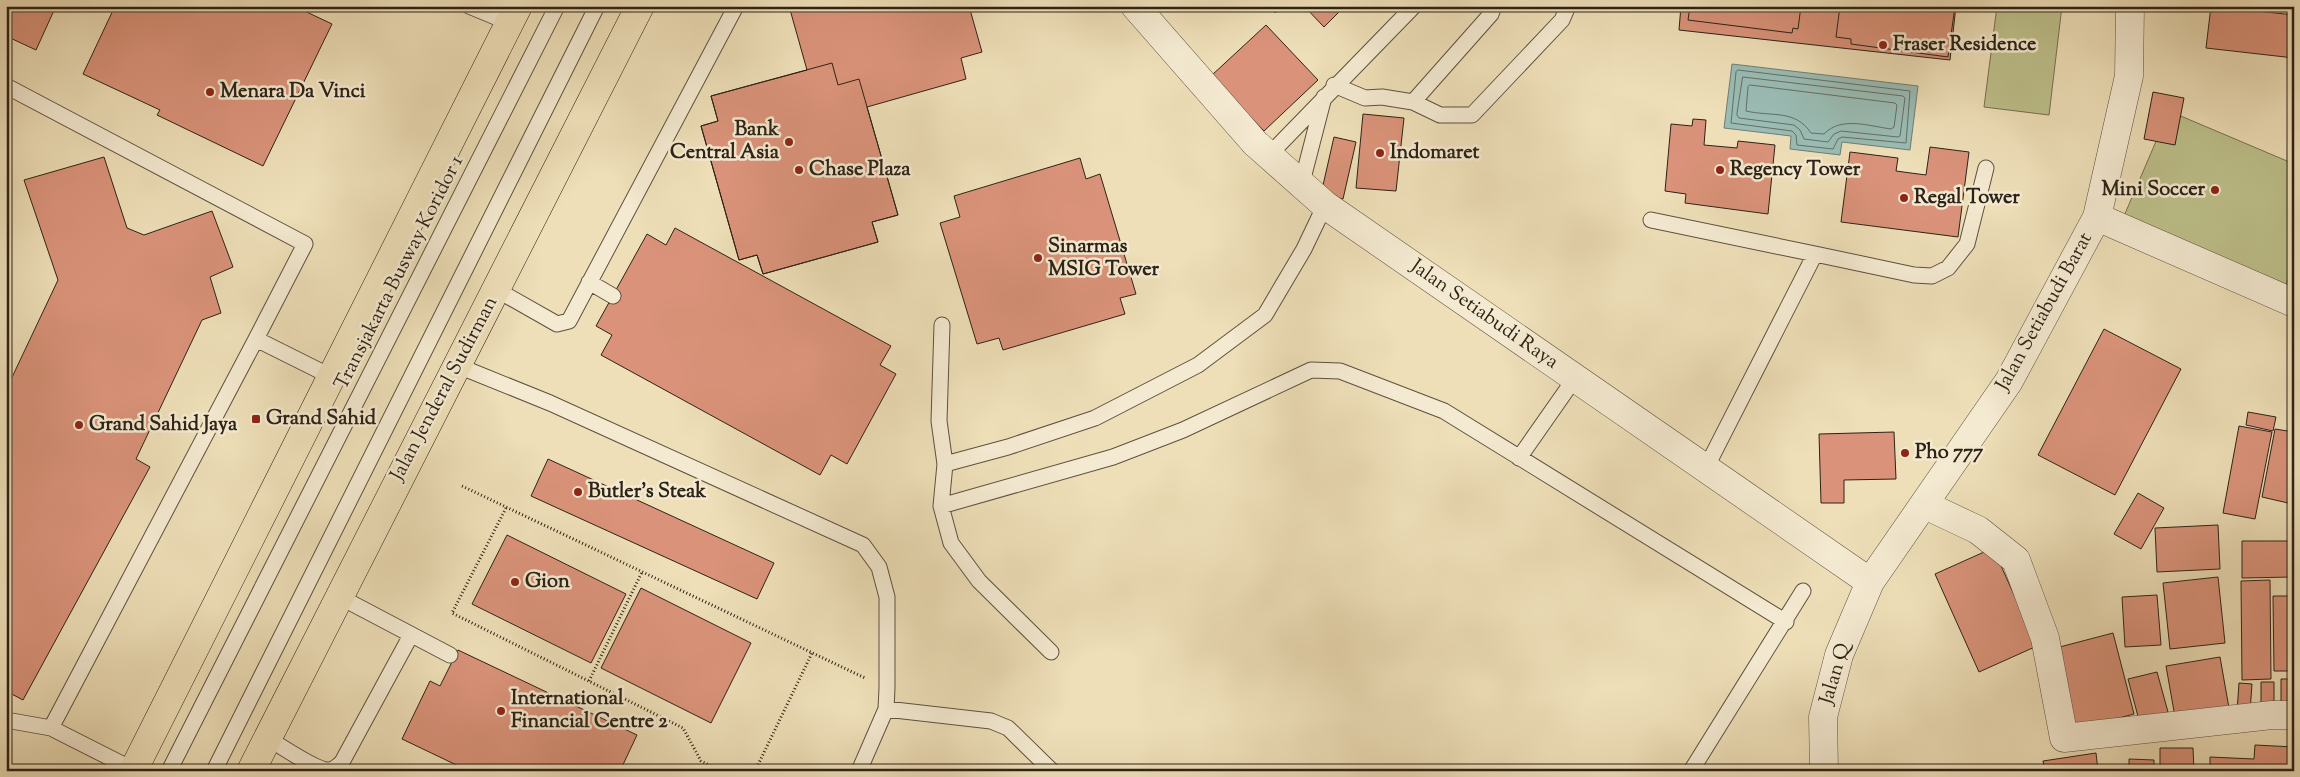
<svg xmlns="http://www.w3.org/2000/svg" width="2300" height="777" font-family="'Sorts Mill Goudy',serif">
<rect width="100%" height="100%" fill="#eedfb8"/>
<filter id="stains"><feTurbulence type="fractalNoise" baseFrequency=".004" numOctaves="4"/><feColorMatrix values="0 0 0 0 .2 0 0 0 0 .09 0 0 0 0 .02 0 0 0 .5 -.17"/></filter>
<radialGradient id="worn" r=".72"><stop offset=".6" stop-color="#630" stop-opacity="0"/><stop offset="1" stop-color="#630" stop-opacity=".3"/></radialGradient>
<path fill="#bdc08b" stroke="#757150" d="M1997,6H2062L2049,115L1984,107Z
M2169,111L2294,164V265L2286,284L2124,216Z"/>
<path fill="#9abcb4" stroke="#6e7e75" d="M1732,64L1918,86L1910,150L1842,142L1840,155L1790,149L1791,136L1724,128Z"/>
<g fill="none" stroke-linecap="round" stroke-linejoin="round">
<path stroke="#646f65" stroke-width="1" d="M1738,70L1910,91L1906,143L1842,137L1838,139L1833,149L1797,145L1796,135L1792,131L1731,123L1736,72Z
M1743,77L1903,96L1905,98L1900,136L1898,137L1841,131L1834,134L1828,142L1804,139L1800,130L1794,125L1739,118L1737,115Z
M1750,85L1895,103L1897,105L1894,127L1891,129C1869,126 1841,116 1824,134L1811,133C1795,109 1772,117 1746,111L1748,87Z"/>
</g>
<path fill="#da937a" stroke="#2d2216" d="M6,6H56L36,50L6,36Z
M115,6H294L332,24L263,166L157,115L160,110L83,74Z
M789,6H969L982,52L961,58L966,79L867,107L898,215L872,222L878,242L763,274L757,255L739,260L701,126L718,121L711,96L807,70Z
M1269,6H1282L1275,13Z
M1304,6H1345L1324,27Z
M1681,6H1956L1950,60L1679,30Z
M1690,6H1801L1798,29L1793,28L1792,33L1688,20Z
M1840,6H1955L1948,57L1851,44V39L1836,37Z
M2211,6L2294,15V58L2206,48Z
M1266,25L1318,80L1264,131L1211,76Z
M832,63L838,85L859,79L898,215L872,222L878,242L763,274L757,255L739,260L701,126L718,121L711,96Z
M2153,92L2184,98L2175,145L2144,139Z
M1363,114L1404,118L1396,191L1356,188Z
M1693,119L1706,120L1704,145L1737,148L1738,141L1775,145L1768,214L1685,203L1686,194L1665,191L1671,124L1692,126Z
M1334,137L1356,142L1343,199L1321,194Z
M1930,147L1969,152L1958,237L1841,222L1850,152L1898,158L1896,171L1926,175Z
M104,157L127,228L144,235L212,211L233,267L210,277L221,313L202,320L136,459L150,467L23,700L6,691V390L58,280L24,180Z
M1080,158L1086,179L1100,174L1136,294L1120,298L1125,314L1003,350L999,338L977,344L940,223L960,217L954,196Z
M675,228L891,346L880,365L896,374L847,464L831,455L820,475L601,355L612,335L596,326L647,234L666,245Z
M2104,329L2181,369L2115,495L2038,455Z
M2248,412L2276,417L2273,431L2246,425Z
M2239,426L2272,432L2255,519L2223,513Z
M2275,429L2294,432V475L2288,503L2262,497Z
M1894,432L1896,479L1844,480V503H1821L1819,434Z
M548,459L774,563L757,599L531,496Z
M2138,493L2164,508L2141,549L2114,534Z
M2218,525L2220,569L2157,572L2155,528Z
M507,535L626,594L591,663L472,604Z
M2242,541H2293L2294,577L2242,578Z
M1993,548L2037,646L1979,672L1935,574Z
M2218,577L2225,643L2170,649L2163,583Z
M2270,580L2271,679L2242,680L2241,581Z
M641,588L751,643L711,723L601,668Z
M2157,595L2161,645L2125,647L2122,597Z
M2273,596H2294V671H2274Z
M2113,633L2134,714L2073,730L2052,649Z
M458,650L637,735L620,771H469L402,739L430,681L440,686Z
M2220,657L2229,708L2175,717L2166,666Z
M2157,672L2168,712L2139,720L2128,679Z
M2281,679H2291V709H2281Z
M2261,682H2274V712H2261Z
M2239,683L2252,684L2250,712H2237Z
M2255,745L2294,747V771H2210V757L2254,759Z
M2160,748H2193L2194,771H2160Z
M2096,753L2098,771H2045L2043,761Z
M2129,759L2154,760V771H2129Z"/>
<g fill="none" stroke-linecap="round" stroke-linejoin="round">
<g stroke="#5d513e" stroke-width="17">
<path id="service" d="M469,6L510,23
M1334,85L1365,98L1382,97L1413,102L1491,14L1494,6
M6,86L305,244L256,339
M1413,102L1440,115H1472L1562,20L1568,6
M1268,156L1414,6
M1301,186L1324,97
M1651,220L1815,254
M589,282L613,296
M497,290L557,324L569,321L736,6
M942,325L939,421L945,464L941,506L951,543L979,581L1051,652
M456,365L550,403L863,545L879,567L887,597V688L886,709L859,771
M1519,458L1575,378
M945,464L1008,447L1095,418L1198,365L1265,315L1304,249L1325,205
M1706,468L1815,254L1914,275L1932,276L1948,268L1967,244L1986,168
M941,506L1113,457L1183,430L1311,370L1340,371L1444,411L1786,622
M338,596L450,655
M886,709L991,721L1008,728L1052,771
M6,720L51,728L134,770
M51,728L256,339L330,376
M267,738C280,745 315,770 328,770C334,770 338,766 342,762L411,635
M169,771L557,6
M214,771L597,6
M1691,771L1803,591"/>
</g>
<g stroke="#5d513e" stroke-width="29">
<path id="minor" d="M1135,6L1255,143L1325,205L1870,582
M2097,217L2294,303
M1925,505L1978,530L2016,560L2045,638L2064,738L2272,715H2294
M1824,771L1823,717L1839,655L1870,582L2009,381L2097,217L2129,76L2130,6"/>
</g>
<g stroke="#2d2216" stroke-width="29">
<path id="primary" d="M133,771L518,6
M251,771L640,6"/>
</g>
<path stroke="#2d2216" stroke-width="3" stroke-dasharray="1 2.5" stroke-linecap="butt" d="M462,486L865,678
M506,508L452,613L683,728L701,761L720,771
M589,681L642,572
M755,771L812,653"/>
<use href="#service" stroke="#f4ead1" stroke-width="15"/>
<use href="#minor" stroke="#f4ead1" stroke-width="28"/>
<use href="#primary" stroke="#eedfb8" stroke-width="28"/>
</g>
<g fill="#8f2418" stroke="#f4ead1" stroke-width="2">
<circle cx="1883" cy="45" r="5"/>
<circle cx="210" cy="92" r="5"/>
<circle cx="789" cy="142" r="5"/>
<circle cx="1380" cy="153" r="5"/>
<circle cx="799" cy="170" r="5"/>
<circle cx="1720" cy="170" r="5"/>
<circle cx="2215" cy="190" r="5"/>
<circle cx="1904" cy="198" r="5"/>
<circle cx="1038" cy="258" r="5"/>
<rect x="251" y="414" width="10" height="10" rx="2.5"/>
<circle cx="79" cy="425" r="5"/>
<circle cx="1905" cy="453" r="5"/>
<circle cx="578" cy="492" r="5"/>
<circle cx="515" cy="582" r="5"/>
<circle cx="501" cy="711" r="5"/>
</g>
<g text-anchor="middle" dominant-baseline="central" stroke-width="5" stroke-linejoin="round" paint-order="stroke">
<g font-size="20" font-weight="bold" fill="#2d2216" stroke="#f4ead1" text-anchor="start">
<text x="1893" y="45">Fraser Residence</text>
<text x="220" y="92">Menara Da Vinci</text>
<text x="779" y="130" text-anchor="end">Bank<tspan x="779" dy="23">Central Asia</tspan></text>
<text x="1390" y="153">Indomaret</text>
<text x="809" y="170">Chase Plaza</text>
<text x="1730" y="170">Regency Tower</text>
<text x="2205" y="190" text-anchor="end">Mini Soccer</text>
<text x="1914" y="198">Regal Tower</text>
<text x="1048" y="247">Sinarmas<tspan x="1048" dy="23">MSIG Tower</tspan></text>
<text x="266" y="419">Grand Sahid</text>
<text x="89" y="425">Grand Sahid Jaya</text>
<text x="1915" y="453">Pho 777</text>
<text x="588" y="492">Butler's Steak</text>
<text x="525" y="582">Gion</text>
<text x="511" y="699">International<tspan x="511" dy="23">Financial Centre 2</tspan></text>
</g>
<g font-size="20" fill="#2d2216" stroke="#f4ead1">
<text transform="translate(400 273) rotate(-63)">Transjakarta Busway Koridor 1</text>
<text transform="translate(2045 312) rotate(-61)">Jalan Setiabudi Barat</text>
<text transform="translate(1484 315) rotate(35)">Jalan Setiabudi Raya</text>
<text transform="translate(445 389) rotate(-62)">Jalan Jenderal Sudirman</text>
<text transform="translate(1836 674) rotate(-73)">Jalan Q</text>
</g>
</g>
<rect width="2300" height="777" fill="none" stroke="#eedfb8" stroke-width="25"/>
<rect x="8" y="8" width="2285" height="762" fill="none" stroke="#2d2216" stroke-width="2.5"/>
<rect x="12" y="12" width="2275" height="752" fill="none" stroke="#2d2216"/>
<rect width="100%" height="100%" filter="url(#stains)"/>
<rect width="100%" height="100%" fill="url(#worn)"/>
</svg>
